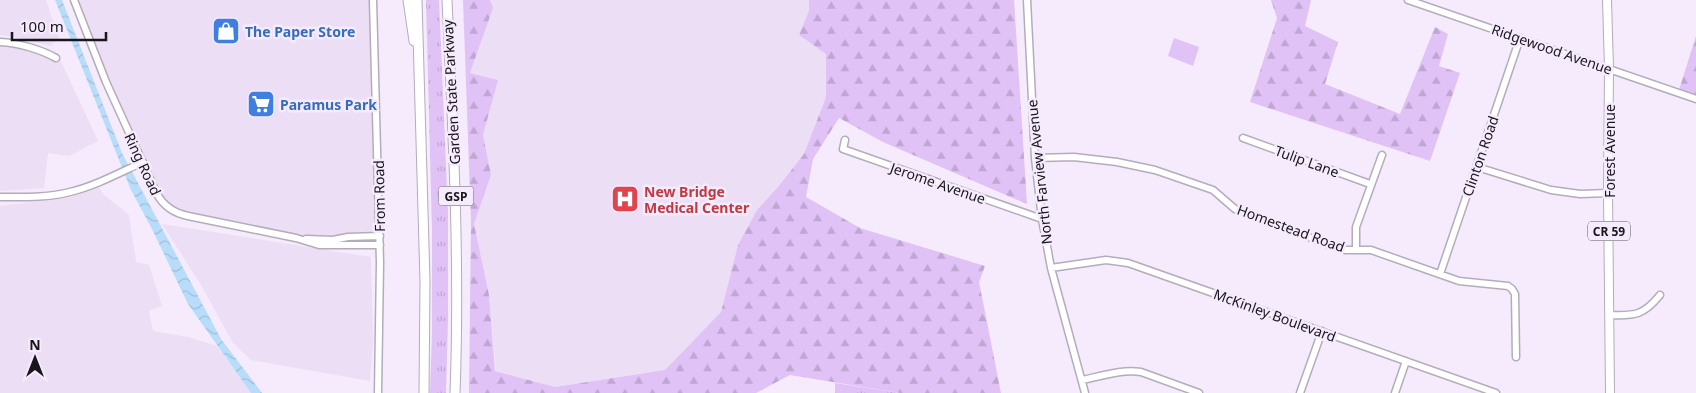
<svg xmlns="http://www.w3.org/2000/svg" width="1696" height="393" font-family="'Noto Sans',sans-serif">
<defs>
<pattern id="grass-tufts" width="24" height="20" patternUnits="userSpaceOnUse" patternTransform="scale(1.25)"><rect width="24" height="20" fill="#e0c2f6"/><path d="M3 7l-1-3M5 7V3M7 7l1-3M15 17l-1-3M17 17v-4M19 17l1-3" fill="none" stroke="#c0a6d2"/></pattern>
<pattern id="forest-firs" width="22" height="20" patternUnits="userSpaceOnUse" patternTransform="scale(1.25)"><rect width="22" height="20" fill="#e0c2f6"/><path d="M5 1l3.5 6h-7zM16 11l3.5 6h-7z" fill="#c0a6d2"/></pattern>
<pattern id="water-waves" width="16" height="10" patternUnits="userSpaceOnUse" patternTransform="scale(1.25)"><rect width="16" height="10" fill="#b8ddfb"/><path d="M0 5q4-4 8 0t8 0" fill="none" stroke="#9ebdd7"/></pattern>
</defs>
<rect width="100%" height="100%" fill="#f5ebfc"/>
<path fill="#ebdef5" d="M0,0H46L59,39L50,46L14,37L0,35Z
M74,0H373L380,236L296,238L177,213L157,194Z
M490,0H809V11L799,35L826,54V97L804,154L778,187L757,210L738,245L721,312L665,370L555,387L496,371L489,295L474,224L491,175L483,135L498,80L470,73L493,8Z
M0,45H12L52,57L58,55L98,141L69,156L48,153L44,188L0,191Z
M99,187L103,194L129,215L136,262L149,265L162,306L149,311L153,331L188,337L217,346L251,393H0V206L68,198Z
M162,224L371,257L373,341L370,381L251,360L233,343L201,285Z"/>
<path fill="url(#grass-tufts)" d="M426,0H439L448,213V320L446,393H430L432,333V231Z
M835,383L900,393H835Z"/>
<path fill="url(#forest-firs)" d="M463,0H490L493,8L470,73L498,80L483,135L491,175L474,224L489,295L495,371L555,387L665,370L721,312L738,245L757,210L778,187L804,154L826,97V54L799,35L809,11V0H1014L1027,204L883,142L839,118L813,159L806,197L860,228L985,266L979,282L1001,393H900L790,375L756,393H469L471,222Z
M1271,0H1311L1305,26L1338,42L1325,84L1400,114L1435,27L1448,34L1439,66L1460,73L1430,161L1250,102L1277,18Z
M1696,36V99L1678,93Z"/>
<path fill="#e0c2f6" d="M1174,38L1199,47L1193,66L1168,56Z"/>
<path fill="url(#water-waves)" d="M55,0H62L122,153L221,339L262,393H251L188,304L152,229L131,190Z"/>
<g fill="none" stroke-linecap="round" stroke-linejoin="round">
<g stroke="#b4acbb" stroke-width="9">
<path id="minor" d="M74,0L106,82L157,194C164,207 174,213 188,216L296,238L319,245H380
M373,0L380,263L378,393
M1027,0L1035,158L1042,219L1051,268L1085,393
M1408,0L1696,99
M0,42C18,43 40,49 56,58
M1243,138L1370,184
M845,140L843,149L1042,219
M1035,158L1074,157L1117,162L1155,170L1213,190L1235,209L1332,246L1345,250H1371L1459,281L1508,286L1512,289L1515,294L1516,357
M1477,167L1551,190L1580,194L1608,193
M0,197C23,197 47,198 70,192C95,186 119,173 143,162
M306,239L333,240L348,237L380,236
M1356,249V227L1382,155
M1051,268L1106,260L1128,263L1496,393
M1440,274L1520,38
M1611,315C1635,316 1644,315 1660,295
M1082,380C1102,376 1121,369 1141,372L1199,393
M1300,393L1322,331
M1395,393L1406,361"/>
</g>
<g stroke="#b4acbb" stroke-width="10">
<path id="major" d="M1607,0L1609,68L1608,193L1610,393"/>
</g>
<g stroke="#b4acbb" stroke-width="11">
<path id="highway" d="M408,0L414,41
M417,0L425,281L424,393
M447,0C453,131 460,262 455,393"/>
</g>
<use href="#minor" stroke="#fff" stroke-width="6"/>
<use href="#major" stroke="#fff" stroke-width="8"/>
<use href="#highway" stroke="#fff" stroke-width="9"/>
</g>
<defs>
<g id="shop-square" transform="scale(1.4375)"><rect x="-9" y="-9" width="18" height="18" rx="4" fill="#3f7fe0" stroke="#f5ebfc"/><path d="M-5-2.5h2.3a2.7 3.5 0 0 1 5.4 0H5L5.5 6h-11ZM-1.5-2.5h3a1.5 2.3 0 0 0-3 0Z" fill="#fff"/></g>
<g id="supermarket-square" transform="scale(1.4375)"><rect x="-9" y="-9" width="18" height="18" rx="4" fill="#3f7fe0" stroke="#f5ebfc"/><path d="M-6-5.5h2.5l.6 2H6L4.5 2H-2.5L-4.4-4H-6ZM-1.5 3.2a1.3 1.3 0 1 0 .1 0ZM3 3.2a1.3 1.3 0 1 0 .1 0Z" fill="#fff"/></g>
<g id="hospital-square" transform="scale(1.4375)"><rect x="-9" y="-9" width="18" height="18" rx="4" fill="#e0444e" stroke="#f5ebfc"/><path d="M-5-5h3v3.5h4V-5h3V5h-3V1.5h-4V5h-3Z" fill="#fff"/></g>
</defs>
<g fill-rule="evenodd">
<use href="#shop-square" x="226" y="31"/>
<use href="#supermarket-square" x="261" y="104"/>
<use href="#hospital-square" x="625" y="199"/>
</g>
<g text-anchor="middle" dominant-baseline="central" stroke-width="5" stroke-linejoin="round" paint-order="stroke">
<g fill="#f5ebfc" stroke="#5b565f" stroke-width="1">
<rect x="438.5" y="186.5" width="35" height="19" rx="4"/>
<rect x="1588" y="221.5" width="42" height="19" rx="4"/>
</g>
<g font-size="12" font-weight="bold" fill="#19161c">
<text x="456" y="196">GSP</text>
<text x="1609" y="231">CR 59</text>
</g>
<g font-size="14" font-weight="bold" fill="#366cbe" stroke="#f5ebfc" text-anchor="start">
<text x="245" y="31">The Paper Store</text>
<text x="280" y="104">Paramus Park</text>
</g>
<g font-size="14" fill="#19161c" stroke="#f5ebfc">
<text transform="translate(1552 49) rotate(19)">Ridgewood Avenue</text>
<text transform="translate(451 92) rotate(-93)">Garden State Parkway</text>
<text transform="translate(1609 151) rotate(-90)">Forest Avenue</text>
<text transform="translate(1480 156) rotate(-71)">Clinton Road</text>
<text transform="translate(1307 161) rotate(20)">Tulip Lane</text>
<text transform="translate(143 164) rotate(65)">Ring Road</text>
<text transform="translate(1039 172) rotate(-96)">North Farview Avenue</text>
<text transform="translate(938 183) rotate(19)">Jerome Avenue</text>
<text transform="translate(379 196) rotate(-91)">From Road</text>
<text transform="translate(1291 228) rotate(20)">Homestead Road</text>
<text transform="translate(1275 315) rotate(20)">McKinley Boulevard</text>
</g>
<g font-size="14" font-weight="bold" fill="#be3a42" stroke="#f5ebfc" text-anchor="start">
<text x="644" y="191">New Bridge<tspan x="644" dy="16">Medical Center</tspan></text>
</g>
</g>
<g transform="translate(35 358)" stroke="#f5ebfc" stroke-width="4" paint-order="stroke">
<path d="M0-4L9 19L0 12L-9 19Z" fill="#19161c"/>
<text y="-8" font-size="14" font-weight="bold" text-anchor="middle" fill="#19161c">N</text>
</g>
<path d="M12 32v8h94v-8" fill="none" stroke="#19161c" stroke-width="2.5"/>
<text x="20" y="32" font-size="15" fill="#19161c" stroke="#f5ebfc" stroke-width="4" paint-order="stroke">100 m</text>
</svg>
